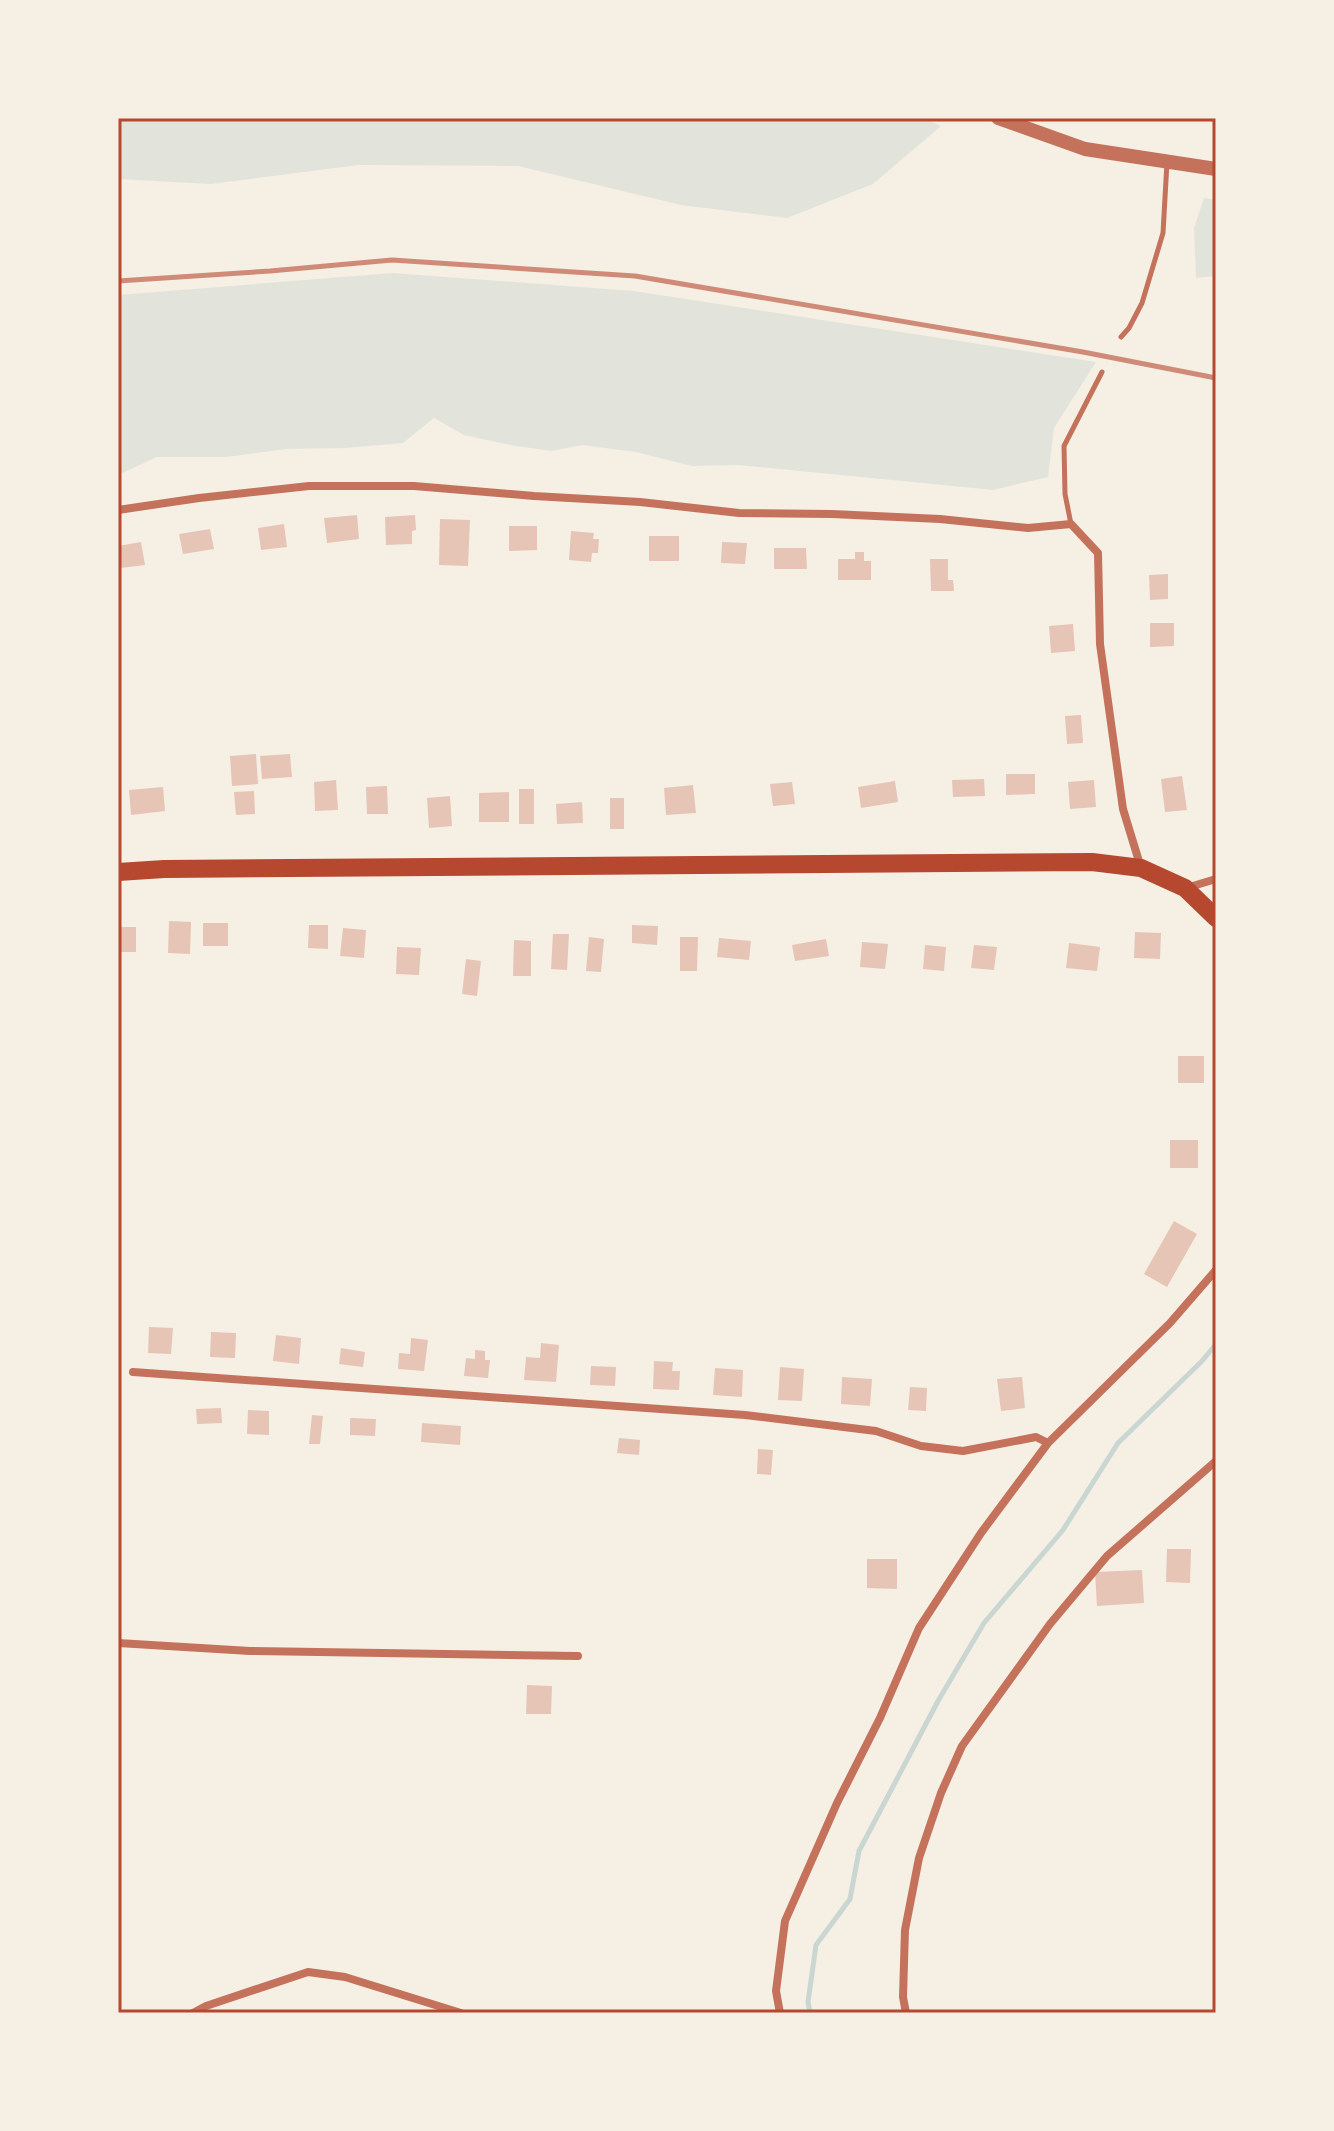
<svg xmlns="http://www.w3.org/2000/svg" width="1334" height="2131" font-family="'IBM Plex Sans',sans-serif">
<rect width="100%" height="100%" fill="#f6efe4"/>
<path fill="#e2e4dc" d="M118,118H923L941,126L873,184L787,218L681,205L518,166L358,165L211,184L118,179Z
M1204,198L1216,200V276L1196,278L1194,228Z
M393,273L634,291L1096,362L1054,428L1048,477L993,490L738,465L692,466L636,452L582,445L551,451L510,445L464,435L434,418L403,443L345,448L287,449L226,457H157L118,475V295Z"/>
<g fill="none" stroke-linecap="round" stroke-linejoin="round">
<path stroke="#c9d6d2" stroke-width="5" d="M810,2013L808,2002L816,1945L850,1899L859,1851L938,1701L984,1623L1063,1530L1118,1443L1202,1361L1216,1344"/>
</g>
<path fill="#e6c5b7" d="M357,515L359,539L327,543L324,518Z
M415,515L416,530L412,531V544L386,545L385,517Z
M440,519L470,520L468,566L439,565Z
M284,524L287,547L261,550L258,528Z
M509,526H537V550L509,551Z
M210,529L214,549L183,554L179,534Z
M571,531L594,533L593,539H599L598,553H592L591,562L569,560Z
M649,536H679V561H649Z
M141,542L145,565L121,568L118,546Z
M722,542L747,543L745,564L721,563Z
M774,548H806L807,569H774Z
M855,552H864V561H871V580H838V559H855Z
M930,559H948V580H953L954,591H931Z
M1168,574V599L1150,600L1149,575Z
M1150,623H1174V646L1150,647Z
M1073,624L1075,651L1051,653L1049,626Z
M1081,715L1083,743L1067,744L1065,716Z
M256,754L258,784L232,786L230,756Z
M290,754L292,777L262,779L260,756Z
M1006,774H1035V794L1006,795Z
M1182,776L1187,810L1165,812L1161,779Z
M984,779L985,796L953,797L952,780Z
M336,780L338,810L315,811L314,782Z
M1094,780L1096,807L1070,809L1068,782Z
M895,781L898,802L861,808L858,787Z
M792,782L795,804L773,806L770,784Z
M693,785L696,813L666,815L664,788Z
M387,786L388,814H367L366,787Z
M163,787L165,811L131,815L129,790Z
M519,789H534V824H519Z
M254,791L255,814L236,815L234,792Z
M509,792V822H479V793Z
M450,796L452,826L429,828L427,798Z
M610,798H624V829H610Z
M582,802L583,823L557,824L556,804Z
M169,921L191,922L190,954L168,953Z
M203,923H228V946H203Z
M309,925H328V949L308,948Z
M632,925L658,926L657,945L632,943Z
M118,927H136V952H118Z
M343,928L366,930L364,958L340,956Z
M1135,932L1161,933L1160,959L1134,958Z
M553,934H569L567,970L551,969Z
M589,937L604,939L601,972L586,971Z
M680,937H698L697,971H680Z
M719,938L751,941L749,960L717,957Z
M826,939L829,956L795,961L792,945Z
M514,940L531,941V976H513Z
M862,942L888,944L885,969L860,967Z
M1069,943L1100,947L1097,971L1066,968Z
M925,945L946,947L944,971L923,969Z
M974,945L997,947L994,970L971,968Z
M397,947L421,948L419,975L396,974Z
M466,959L481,961L477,996L462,994Z
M1178,1056H1204V1083H1178Z
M1170,1140H1198V1168H1170Z
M1174,1221L1197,1234L1167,1287L1144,1274Z
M149,1327L173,1328L171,1354L148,1353Z
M211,1332L236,1333L235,1358L210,1357Z
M276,1335L301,1338L299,1364L273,1361Z
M411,1338L428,1340L424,1371L398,1369L399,1353L410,1354Z
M541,1343L559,1345L556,1382L524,1380L526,1357L540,1358Z
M341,1348L365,1352L363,1367L339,1364Z
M475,1350L485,1351V1360H490L488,1378L464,1376L466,1358L475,1359Z
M654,1361L673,1362L672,1371H680L679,1390L653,1389Z
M591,1366L616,1367L615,1386L590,1385Z
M780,1367L804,1369L802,1401L778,1400Z
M715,1368L743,1370L742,1397L713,1395Z
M842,1377L872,1379L870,1406L841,1404Z
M1022,1377L1025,1408L1001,1411L997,1379Z
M910,1387L927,1388L926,1411L908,1410Z
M221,1408L222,1423L197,1424L196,1409Z
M248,1410L269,1411V1435L247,1434Z
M312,1415L323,1416L320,1444H309Z
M350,1418L376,1419L375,1436L350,1435Z
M422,1423L461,1426L460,1445L421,1442Z
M619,1438L640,1440L639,1455L617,1453Z
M758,1449L773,1450L771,1475L757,1474Z
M1167,1549H1191L1190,1583L1166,1582Z
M867,1559H897V1589L867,1588Z
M1142,1570L1144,1603L1097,1606L1095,1572Z
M527,1685L552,1686L551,1714H526Z"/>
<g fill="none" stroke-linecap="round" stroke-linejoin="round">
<path stroke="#c5725c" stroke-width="5" d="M1121,337L1129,328L1142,303L1163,233L1167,162
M1071,524L1065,494L1064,446L1102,372"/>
<path stroke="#c5725c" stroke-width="8" d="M118,510L199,498L309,486H414L534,496L640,502L739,513L832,514L940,519L1028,528L1071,524L1098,553L1100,644L1123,809L1141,868
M1186,888L1216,879
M133,1372L745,1415L876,1431L921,1446L963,1451L1036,1437L1048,1443
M118,1643L250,1651L578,1656
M193,2013L206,2006L308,1972L345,1977L461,2013
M780,2013L776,1991L785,1921L837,1803L880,1718L919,1628L981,1533L1048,1443L1170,1323L1216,1270
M906,2013L903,1997L905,1930L919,1858L941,1793L962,1746L1050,1624L1107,1556L1216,1461"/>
<path stroke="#c5725c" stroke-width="14" d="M998,118L1085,149L1216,169"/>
<path stroke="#b5482f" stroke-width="18" d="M118,872L164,869L1092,862L1141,868L1185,888L1216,918"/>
<path stroke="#cf8b77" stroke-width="5" d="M118,281L270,271L392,260L635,276L1083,352L1216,378"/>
</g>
<rect width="1334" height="2131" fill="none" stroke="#f6efe4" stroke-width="240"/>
<rect x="120" y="120" width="1094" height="1891" fill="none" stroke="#b5482f" stroke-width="3"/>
</svg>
